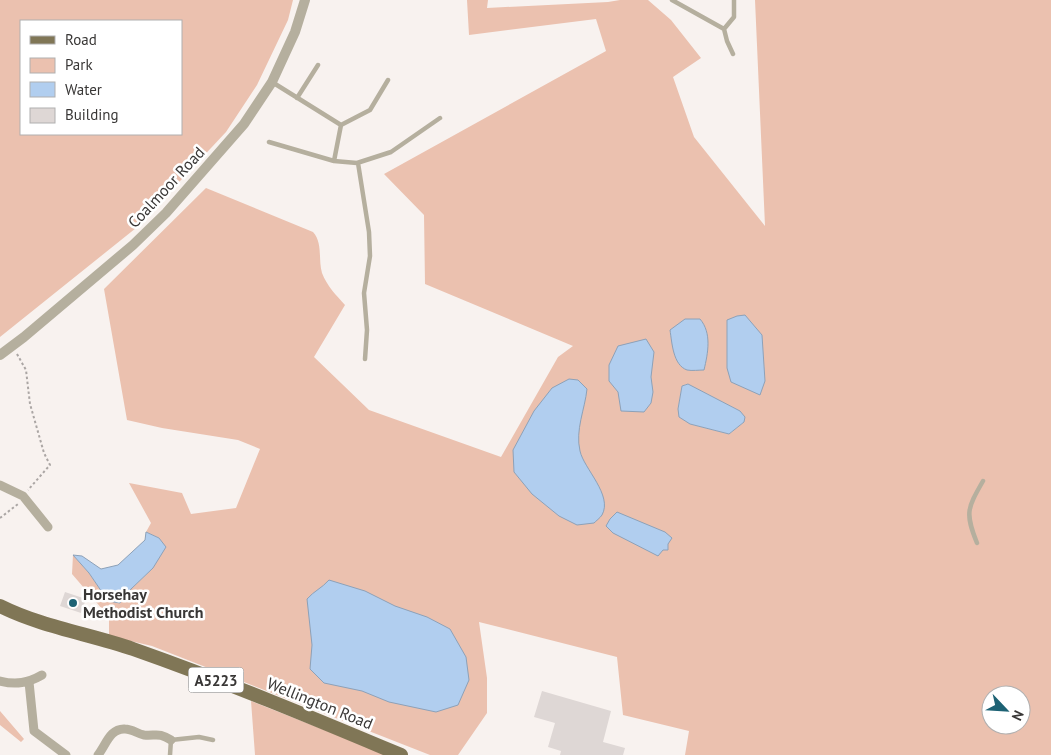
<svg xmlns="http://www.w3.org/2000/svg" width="1051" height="755" font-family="'PT Sans',sans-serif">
<rect width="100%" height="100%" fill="#f8f2ef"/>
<path fill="#ebc1af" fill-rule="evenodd" d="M0,0H293L288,20L257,85L226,132L136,228L0,337ZM21,21H181V134H21Z
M467,0H488L487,8L608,2L620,0H648L671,20L701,58L673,77L694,137L765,226L755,0H1051V755H685L689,731L623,715L617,657L479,622L487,678V713L458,755H430L152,646L109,636V617L72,574L73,555L89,573L108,601L120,603L131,589L153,568L159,538L146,532L151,523L129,483L182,493L191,514L236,508L260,449L238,440L162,428L127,420L104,289L206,188L313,232C323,243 318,259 322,273C327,286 336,295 345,305L314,357L369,410L501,457L558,357L573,346L425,284L424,215L384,174L606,51L596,19L469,35ZM687,384L740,411L744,422L729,434L690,424L678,409L682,386ZM991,695H1021V725H991Z
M251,701L388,755H255Z
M0,711L24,739L21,742L0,725Z"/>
<path fill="#b1ceef" stroke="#8da1b8" d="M745,315L762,335L765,381L760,395L731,382L727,368V320L737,316Z
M685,319H700C712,333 708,353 704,370C699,370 692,371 687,370C673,365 672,343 670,330Z
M646,339L654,352L651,377L653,392L651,403L644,412L621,411L618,392L609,381V365L618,346Z
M569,379L578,380L587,389C585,409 575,430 580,451C584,469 613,495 602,515C600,518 596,521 594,523L577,525L559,516L532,494L514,472L513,450L534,411L552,388Z
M688,384L740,411L745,417L744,422L729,434L690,424L679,417L678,409L682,386Z
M617,512L665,532L672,538L668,544V550H663L658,556L613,533L606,526L610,519Z
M146,532L159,538L166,547L153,568L131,589L120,603L108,601L89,573L73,555L82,556L101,569L118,565L145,540Z
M329,580L365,591L395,606L427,617L450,629L466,657L469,680L458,705L436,712L389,702L362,691L324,683L310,669L312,645L307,599C314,591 322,588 329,580Z"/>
<path fill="#ded7d5" d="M65,592L86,599L81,613L60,606Z
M542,691L611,711L603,742L625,748L623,755H560L561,751L548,747L555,723L534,717Z"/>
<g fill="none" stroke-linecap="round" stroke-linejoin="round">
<path stroke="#aba6a4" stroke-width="2" stroke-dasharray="2.5 2.5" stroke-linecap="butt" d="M17,354L26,370L30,404L44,453L50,465L28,490
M0,518L18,504"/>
<path stroke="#b5af9e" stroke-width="4.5" d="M672,0L724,29L727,41L733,54
M724,29L734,17V0
M297,98L318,65
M341,125L370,110L388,80
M269,142L334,161L341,125L272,82
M334,161L357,163L391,152L440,118
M358,163L369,232L370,256L364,293L367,330L365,359
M977,543C965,513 967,509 983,481
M170,755L171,740L199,737L213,740"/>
<path stroke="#b5af9e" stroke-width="9" d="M0,485L23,496L48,527
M0,681C16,685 28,683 42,675
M29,682L34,731L66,755
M98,755C106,745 110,728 125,729C132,729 138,734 144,735C156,736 159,732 171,740"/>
<path stroke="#b5af9e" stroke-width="10" d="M0,355L24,337L133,245L166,213L244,124L272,82L295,32L305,0"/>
<path stroke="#807656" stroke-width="14" d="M0,606C42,627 90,634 133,649C224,681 313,718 401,755"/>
</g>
<circle fill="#1d6274" stroke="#fff" stroke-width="2" cx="73" cy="603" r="5"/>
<g text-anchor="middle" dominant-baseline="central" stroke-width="5" stroke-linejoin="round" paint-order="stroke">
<rect fill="#fff" stroke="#747372" stroke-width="1" x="188.5" y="667.5" width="55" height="25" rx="4"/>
<g font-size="15" font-weight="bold" fill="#393736">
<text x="216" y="680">A5223</text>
</g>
<g font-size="16" fill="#393736" stroke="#fff">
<text transform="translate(166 187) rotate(-47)">Coalmoor Road</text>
<text transform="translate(320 703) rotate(22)">Wellington Road</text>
</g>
<g font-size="16" font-weight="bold" fill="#393736" stroke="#fff" text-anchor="start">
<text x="83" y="594">Horsehay<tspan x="83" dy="18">Methodist Church</tspan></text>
</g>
</g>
<rect x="20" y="20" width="162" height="115" fill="#ffffff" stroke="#b0afaf"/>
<rect x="30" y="36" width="25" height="8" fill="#807656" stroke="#b0afaf"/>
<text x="65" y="45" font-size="15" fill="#393736">Road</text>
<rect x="30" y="58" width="25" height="15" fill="#ebc1af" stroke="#b0afaf"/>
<text x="65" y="70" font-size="15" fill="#393736">Park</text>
<rect x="30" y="82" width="25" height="15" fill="#b1ceef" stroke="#b0afaf"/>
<text x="65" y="95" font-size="15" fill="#393736">Water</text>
<rect x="30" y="108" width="25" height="15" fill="#ded7d5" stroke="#b0afaf"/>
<text x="65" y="120" font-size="15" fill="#393736">Building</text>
<g transform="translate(1006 710) rotate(115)"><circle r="24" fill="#ffffff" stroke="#b0afaf"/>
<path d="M0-4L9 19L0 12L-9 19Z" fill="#1d6274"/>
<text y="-8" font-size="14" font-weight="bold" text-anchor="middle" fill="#393736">N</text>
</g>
</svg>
